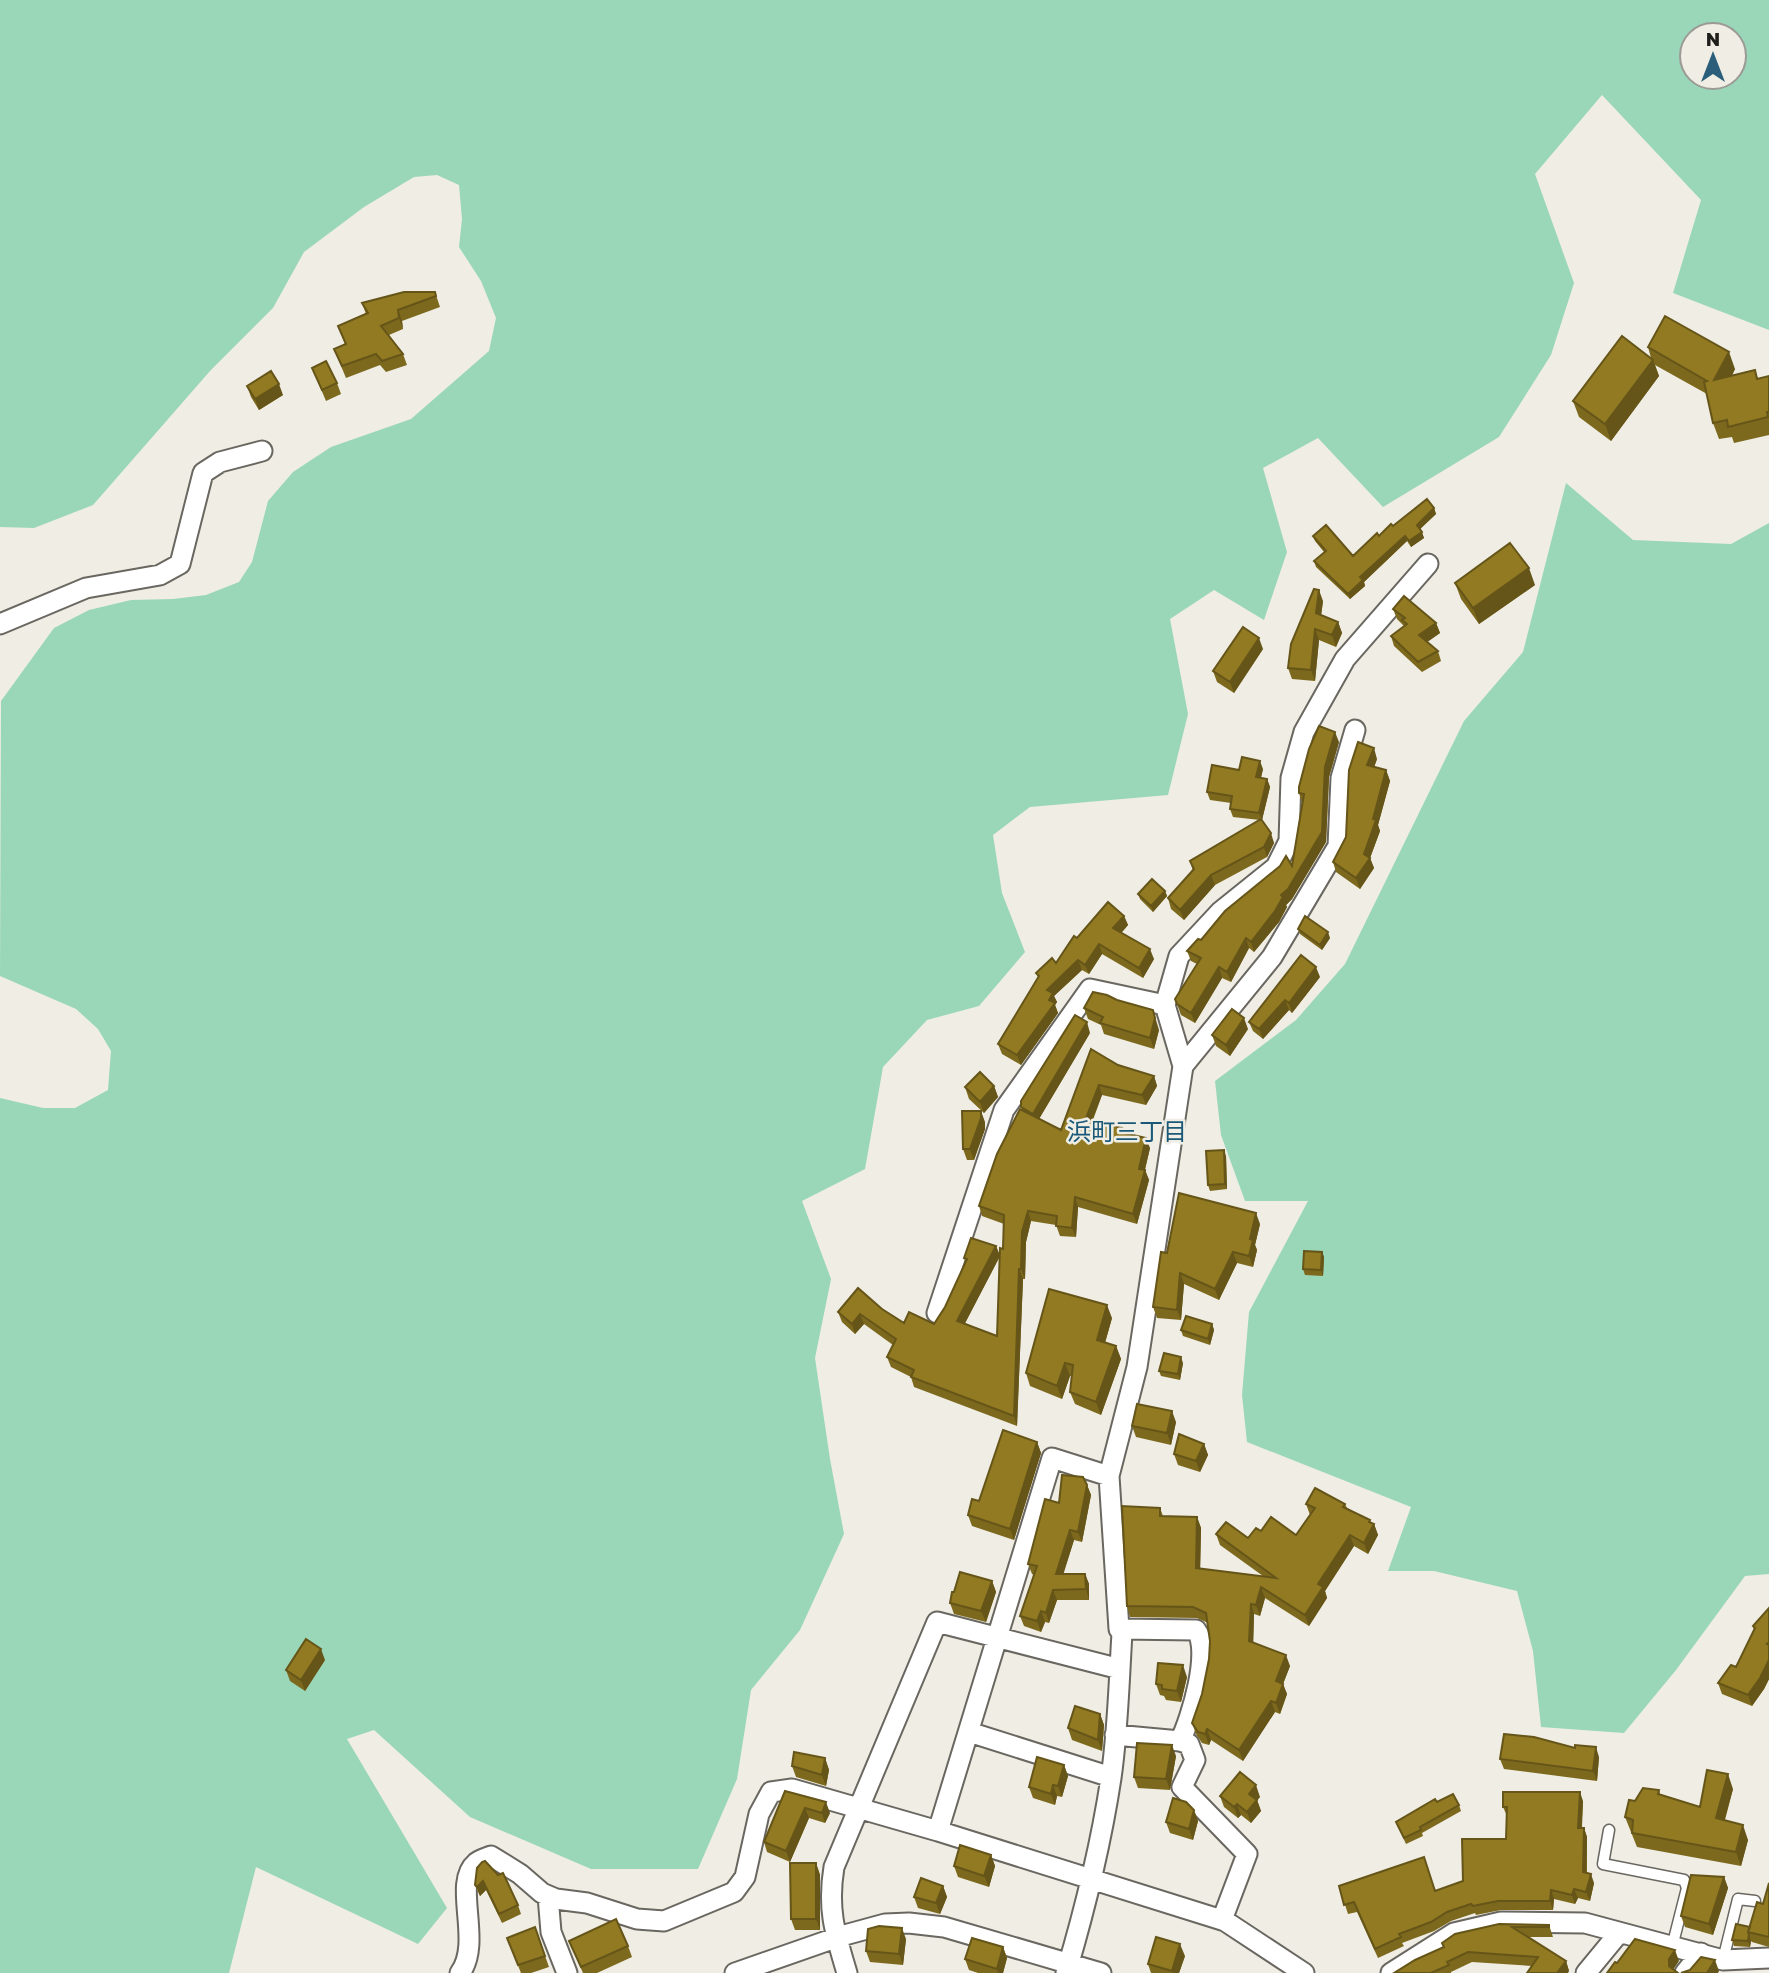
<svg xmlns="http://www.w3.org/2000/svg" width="1769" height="1973" font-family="'Golos Text','Noto Sans JP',sans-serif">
<rect width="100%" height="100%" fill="#efede4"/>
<path fill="#9ad7b8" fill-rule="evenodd" d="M0,0H1769V330L1673,293L1701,200L1602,95L1535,174L1574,283L1551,355L1499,437L1383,507L1318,438L1263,468L1287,552L1264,620L1214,590L1170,619L1188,714L1168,795L1030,807L993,835L1002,893L1025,952L979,1006L927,1020L883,1067L865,1169L802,1201L831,1279L815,1358L830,1459L844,1534L800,1630L751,1690L737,1779L698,1869H591L470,1817L374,1730L347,1739L447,1908L418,1944L256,1867L229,1973H0V1098L43,1108H75L108,1090L111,1051L98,1029L76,1009L0,976L1,701L54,628L89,610L131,600L173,599L206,595L239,582L252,562L268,501L293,472L331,447L411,419L489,351L496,318L481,281L459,247L462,219L459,185L437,175L414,177L364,207L304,252L273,308L210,371L93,505L34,528L0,527ZM1692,35H1734V77H1692Z
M1566,483L1633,540L1731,544L1769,523V1574L1745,1576L1676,1670L1624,1733L1541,1727L1533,1651L1517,1591L1434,1571H1388L1411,1507L1247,1442L1242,1395L1249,1312L1308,1201H1245L1221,1135L1215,1081L1296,1020L1345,964L1464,721L1523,652Z"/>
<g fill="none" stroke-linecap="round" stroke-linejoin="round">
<g stroke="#696760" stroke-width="13">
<path id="lane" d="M1609,1830L1603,1864L1684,1880L1687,1888L1672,1947
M1723,1960L1738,1899L1755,1901"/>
</g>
<g stroke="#696760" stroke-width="23">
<path id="street" d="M0,624L86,588L160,575L180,564L203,473L220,462L262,451
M1165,1005L1179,956L1220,912L1276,867L1289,841L1291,778L1304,732L1345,659L1428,564
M1183,1066L1272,957L1338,846L1341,778L1355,730
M937,1313L1004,1110L1090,989L1165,1005L1183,1066L1137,1367L1109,1476L1119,1629L1122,1633C1119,1681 1118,1730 1111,1778C1101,1844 1085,1909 1066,1973
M1119,1629L1196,1630C1212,1650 1191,1719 1180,1741
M969,1732L1111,1777
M1115,1735L1180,1741L1189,1744L1195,1760L1182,1787L1247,1854L1222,1920
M938,1831L1052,1458L1109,1476
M548,1896L551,1932L567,1973
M460,1973C483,1942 452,1883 476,1863C479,1860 486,1858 491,1856L520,1874L542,1893L556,1899L587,1903L637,1919L664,1921L734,1892L745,1877L759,1814L771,1792L792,1789L938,1831L1225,1921L1304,1973
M735,1973L841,1936L885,1924L909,1923L944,1927L1101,1973
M847,1973C835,1933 827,1909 834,1867L937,1622L1120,1669
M1391,1973L1454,1933L1501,1922L1585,1923L1723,1960L1769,1958
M1586,1973L1619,1933
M1685,1973L1701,1953"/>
</g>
<use href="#lane" stroke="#fff" stroke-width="10"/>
<use href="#street" stroke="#fff" stroke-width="19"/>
</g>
<path fill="#7d691d" d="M435,292L440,307L402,321L403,329L389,335L403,354L407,365L386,372L380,365L346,378L334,349L345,344L338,326L366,314L362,303Z
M1648,347L1735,369L1732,376L1755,370L1758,379L1769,376V435L1734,443L1732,437L1719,439L1713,423L1707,394L1655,365L1659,376L1611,441L1579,417L1573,401L1651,358Z
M312,368L337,383L341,394L326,401Z
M247,386L283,395L259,410L251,397Z
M1434,508L1436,514L1420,529L1424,538L1411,547L1407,541L1364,582L1365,586L1350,599L1316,567L1314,561L1324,552L1315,541L1313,536L1353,556L1379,536Z
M1455,583L1535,585L1479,624L1461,599Z
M1323,601L1321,615L1338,622L1342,633L1336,647L1319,640L1315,681L1292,679L1288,668Z
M1393,609L1436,623L1440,633L1427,642L1438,651L1441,661L1422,672L1394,646L1391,636L1404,626L1397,619Z
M1263,649L1234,693L1217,682L1213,671Z
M1339,742L1329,777L1326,842L1292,899L1286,905L1287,907L1279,922L1254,952L1249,948L1231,982L1222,978L1195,1023L1181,1015L1175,999L1197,964L1191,961L1187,951L1292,866L1302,803L1299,793Z
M1377,759L1374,767L1386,770L1390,781L1378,825L1380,831L1370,858L1374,868L1360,889L1336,872L1333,862L1346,837L1349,770Z
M1263,769L1261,778L1267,779L1270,787L1262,820L1274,843L1267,857L1215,885L1184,920L1171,909L1168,898L1193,871L1190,861L1260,820L1233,817L1230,809L1231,803L1210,800L1207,792L1239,770Z
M1165,891L1167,896L1153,912L1140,899L1138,894Z
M1124,916L1128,925L1121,933L1154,959L1143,978L1102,954L1089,974L1082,970L1054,996L1057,1002L1055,1005L1058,1013L1021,1065L1002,1054L998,1044L1038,977L1036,973L1056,963L1077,938Z
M1298,929L1330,938L1322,950L1300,934Z
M1320,977L1292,1013L1289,1010L1263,1039L1253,1031L1249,1022Z
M1084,1008L1159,1030L1154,1049L1104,1034L1101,1025L1088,1019Z
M1248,1029L1230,1056L1216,1046L1212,1035Z
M1090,1033L1039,1119L1061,1130L1091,1049L1118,1065L1154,1076L1157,1086L1146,1105L1102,1095L1093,1120L1123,1133L1150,1148L1145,1170L1149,1180L1137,1224L1078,1207L1076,1237L1060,1236L1056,1225L1031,1221L1026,1242L1025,1279H1023L1017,1426L914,1387L911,1377L891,1367L887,1357L893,1345L864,1324L855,1334L842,1322L838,1312L882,1309L904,1323L934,1324L945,1307L966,1263L964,1258L996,1246L1000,1256L965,1323L997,1336L1004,1224L982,1216L979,1206L1022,1110L1021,1107Z
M994,1086L998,1097L984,1113L969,1099L965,1087Z
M985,1122V1129L974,1160H967L963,1149Z
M1226,1156L1227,1189L1210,1191L1208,1185Z
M1260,1224L1255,1245L1257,1250L1253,1267L1237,1263L1219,1300L1184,1284L1181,1320L1157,1318L1153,1307L1167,1253Z
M1322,1252L1324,1257L1323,1276L1305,1275L1303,1269Z
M1112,1318L1105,1343L1116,1346L1121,1359L1101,1415L1075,1404L1070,1392L1072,1376H1070L1062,1399L1030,1386L1026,1373Z
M1212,1324L1214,1330L1210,1345L1183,1336L1181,1330Z
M1183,1363L1180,1380L1161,1376L1159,1371Z
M1176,1422L1171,1445L1136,1437L1132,1426Z
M1037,1442L1041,1453L1014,1540L972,1526L968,1515Z
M1204,1444L1208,1455L1200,1472L1178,1465L1174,1454Z
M1087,1485L1091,1495L1082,1542L1074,1540L1063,1574H1085L1089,1584V1600H1057L1049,1623L1045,1622L1041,1632L1024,1626L1020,1616L1034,1575L1032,1574L1028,1564Z
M1306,1504H1345L1347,1508L1374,1524L1378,1535L1368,1554L1354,1546L1325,1591L1327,1598L1309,1626L1265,1598L1260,1616L1254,1614L1253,1643L1290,1666L1283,1684L1287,1694L1280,1714L1275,1712L1243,1761L1211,1740L1209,1745L1202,1743L1196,1734L1192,1723L1202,1694L1209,1659L1210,1641L1208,1623L1197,1618L1130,1617L1127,1606L1160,1508L1163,1516L1197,1517L1201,1528L1200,1569L1263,1576L1220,1545L1216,1534L1248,1538L1261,1531L1296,1535L1310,1515Z
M992,1581L996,1592L986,1622L954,1614L950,1603L954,1592Z
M1769,1608V1679L1764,1689L1752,1706L1722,1694L1718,1683L1736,1667L1754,1630L1753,1626Z
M325,1660L305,1691L290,1681L286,1670Z
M1187,1677L1181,1702L1166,1700L1164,1696L1160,1695L1156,1684Z
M1100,1714L1104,1725L1102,1751L1072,1740L1068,1728Z
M1176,1756L1170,1790L1138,1788L1134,1777Z
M1599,1757L1597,1781L1504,1769L1500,1759Z
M825,1758L829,1770L826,1786L796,1777L792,1766Z
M1064,1765L1068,1776L1062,1797L1057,1796L1055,1805L1033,1798L1029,1787Z
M1733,1789L1725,1820L1748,1840L1741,1866L1637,1847L1625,1817L1635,1801L1659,1790L1660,1794L1700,1807Z
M785,1791L830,1813L825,1823L809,1818L790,1862L767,1852L764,1842Z
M1220,1796L1260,1797L1257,1800L1261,1811L1251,1823L1241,1815L1238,1818L1224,1807Z
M1583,1801L1582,1828H1584L1587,1837V1873L1594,1883L1590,1901L1578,1898L1575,1904L1554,1899L1553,1910H1501L1476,1915L1475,1913L1451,1921L1434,1931L1402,1943L1404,1946L1378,1958L1357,1912L1348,1914L1339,1886L1435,1891L1463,1881L1506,1839L1507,1816L1503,1807Z
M1437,1802L1459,1805L1461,1811L1422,1833L1423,1836L1406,1844L1396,1822Z
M1194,1810L1198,1821L1193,1840L1170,1833L1166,1822Z
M991,1855L995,1866L989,1887L958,1877L954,1866Z
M816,1863L820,1875V1930H795L791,1919Z
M477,1868L518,1905L521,1914L502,1923L486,1890L480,1896L479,1894L475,1885Z
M1724,1877L1728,1888L1713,1935L1685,1927L1681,1916Z
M1769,1883V1947L1752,1942L1751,1941L1750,1947L1734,1946L1732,1940L1749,1927L1763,1904Z
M943,1886L947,1897L940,1914L918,1908L914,1897Z
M1499,1924L1549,1925L1553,1937H1528L1566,1961L1569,1971L1532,1966L1472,1962L1451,1972V1973H1394Z
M535,1927L549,1967L531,1973H521L507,1938Z
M906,1939L903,1965L870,1962L866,1951Z
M569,1941L628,1946L632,1957L597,1973H583Z
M1003,1947L1007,1958L1003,1973H978L969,1970L965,1959Z
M1185,1956L1179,1973H1151L1148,1964Z"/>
<path fill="#665518" d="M398,310L402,321L403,329L399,318Z
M1729,352L1735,369L1720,396L1714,380Z
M1653,360L1659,376L1611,441L1605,424Z
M279,384L283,395L259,410L255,399Z
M1434,508L1436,514L1419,530L1417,525Z
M1422,532L1424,538L1411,547L1409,541Z
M1405,536L1407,541L1364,582L1365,586L1350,599L1348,594L1360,577Z
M1529,568L1535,585L1479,624L1473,608Z
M1319,590L1323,601L1320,624L1316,613Z
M1338,622L1342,633L1336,647L1332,635Z
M1436,623L1440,633L1423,645L1419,635Z
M1315,629L1319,640L1315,681L1311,670Z
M1259,638L1263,649L1234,693L1230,682Z
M1335,732L1339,742L1329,777L1326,842L1292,899L1286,905L1287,907L1279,922L1254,952L1251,942L1281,895L1288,889Z
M1374,748L1377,759L1371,776L1367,765Z
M1260,761L1263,769L1259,785L1256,777Z
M1386,770L1390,781L1378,825L1380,831L1370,858L1374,868L1360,889L1356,878L1364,854Z
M1267,779L1270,787L1262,820L1259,813Z
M1271,833L1274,843L1267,857L1264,847Z
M1211,875L1215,885L1184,920L1180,910Z
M1165,891L1167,896L1153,912L1151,906Z
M1124,916L1128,925L1117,938L1113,928Z
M1328,932L1330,938L1322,950L1320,945Z
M1246,938L1249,948L1231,982L1227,972Z
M1099,944L1102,954L1089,974L1085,965Z
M1150,949L1154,959L1143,978L1139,968Z
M1078,960L1082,970L1054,996L1057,1002L1055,1005L1058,1013L1021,1065L1017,1055L1047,990Z
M1219,967L1222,978L1195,1023L1191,1013Z
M1316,967L1320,977L1292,1013L1289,1003Z
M1285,1000L1289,1010L1263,1039L1259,1029Z
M1153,1010L1159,1030L1154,1049L1150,1038Z
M1244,1018L1248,1029L1230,1056L1226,1045Z
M1087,1022L1090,1033L1036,1124L1033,1114Z
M1154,1076L1157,1086L1146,1105L1142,1095Z
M1099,1085L1102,1095L1089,1128L1086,1118Z
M994,1086L998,1097L984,1113L980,1102Z
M981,1111L985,1122V1129L974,1160L970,1149Z
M1146,1138L1150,1148L1143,1177L1145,1170L1149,1180L1137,1224L1133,1214L1139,1169Z
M1224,1150L1226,1156L1227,1189L1225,1184Z
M1075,1197L1078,1207L1076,1237L1072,1228Z
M1028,1211L1031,1221L1026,1242L1025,1279L1021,1269L1022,1232Z
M1256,1213L1260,1224L1255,1245L1257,1250L1253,1267L1249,1256L1250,1239Z
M996,1246L1000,1256L961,1331L957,1321Z
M1233,1252L1237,1263L1219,1300L1215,1289Z
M1322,1252L1324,1257L1323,1276L1321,1270Z
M1019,1269L1023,1279L1017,1426L1014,1416Z
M1180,1273L1184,1284L1181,1320L1177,1310Z
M1107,1305L1112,1318L1102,1353L1097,1340Z
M860,1314L864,1324L855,1334L852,1324Z
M1212,1324L1214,1330L1210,1345L1208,1339Z
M1116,1346L1121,1359L1101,1415L1096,1402Z
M1181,1357L1183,1363L1180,1380L1178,1374Z
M1065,1363L1070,1376L1062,1399L1057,1386Z
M1172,1411L1176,1422L1171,1445L1167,1433Z
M1037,1442L1041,1453L1014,1540L1010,1529Z
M1204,1444L1208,1455L1200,1472L1196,1461Z
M1087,1485L1091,1495L1082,1542L1078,1532Z
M1197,1517L1201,1528L1200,1579L1196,1568Z
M1370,1520L1372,1527L1374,1524L1378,1535L1368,1554L1364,1543Z
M1070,1530L1074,1540L1060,1585L1056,1574Z
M1350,1535L1354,1546L1325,1591L1327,1598L1309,1626L1305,1615L1318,1584Z
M1085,1574L1089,1584V1600L1086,1589Z
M992,1581L996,1592L986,1622L981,1611Z
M1261,1587L1265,1598L1260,1616L1256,1605Z
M1053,1590L1057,1600L1049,1623L1046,1613Z
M1251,1604L1254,1614L1253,1652L1249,1641Z
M1041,1611L1045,1622L1041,1632L1037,1621Z
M321,1649L325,1660L305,1691L301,1680Z
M1286,1655L1290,1666L1283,1684L1287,1694L1280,1714L1276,1703V1681Z
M1769,1660V1679L1764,1689L1752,1706L1748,1695Z
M1183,1665L1187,1677L1181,1702L1177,1691Z
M1271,1701L1275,1712L1243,1761L1239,1750Z
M1100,1714L1104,1725L1102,1751L1098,1740Z
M1207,1729L1211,1740L1209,1745L1205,1734Z
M1172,1745L1176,1756L1170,1790L1166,1779Z
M1596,1747L1599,1757L1597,1781L1593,1771Z
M825,1758L829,1770L826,1786L822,1775Z
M1064,1765L1068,1776L1062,1797L1058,1786Z
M1728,1774L1733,1789L1721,1832L1716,1818Z
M1053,1785L1057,1796L1055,1805L1051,1794Z
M1256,1785L1260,1797L1257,1800L1261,1811L1251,1823L1247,1812L1249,1794Z
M1580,1792L1583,1801L1581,1837L1578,1828Z
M826,1802L830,1813L825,1823L822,1813Z
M1237,1804L1241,1815L1238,1818L1234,1807Z
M805,1808L809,1818L790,1862L786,1851Z
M1194,1810L1198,1821L1193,1840L1189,1829Z
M1743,1825L1748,1840L1741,1866L1736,1852Z
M1584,1828L1587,1837L1586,1881L1583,1872Z
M991,1855L995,1866L989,1887L984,1876Z
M816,1863L820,1875V1930L816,1919Z
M1591,1874L1594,1883L1590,1901L1586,1892Z
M1724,1877L1728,1888L1713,1935L1709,1924Z
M483,1881L486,1890L480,1896L477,1887Z
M943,1886L947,1897L940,1914L936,1903Z
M1574,1889L1578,1898L1575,1904L1572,1895Z
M1551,1890L1554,1899L1553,1910L1550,1901Z
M902,1928L906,1939L903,1965L899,1954Z
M1749,1935L1751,1941L1750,1947L1748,1941Z
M1180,1944L1185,1956L1179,1973H1173L1172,1971Z
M1003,1947L1007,1958L1003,1973H998L997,1969Z
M1675,1950L1679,1961L1673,1970L1669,1966V1959Z
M1715,1960L1719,1971L1718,1973H1707Z
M1566,1961L1569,1971L1568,1973H1557Z"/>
<path fill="#917a22" stroke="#665518" stroke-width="2" d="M404,292H435L436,296L398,310L399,318L381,326L403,354L382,361L376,354L342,366L334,349L346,344L338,326L368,313L362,303Z
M1665,316L1729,352L1714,380L1755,370L1757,379L1769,376V412H1767L1768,417L1728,427L1727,420L1713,423L1704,382L1707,381L1648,347Z
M1622,336L1653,360L1605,424L1573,401Z
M326,361L337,383L322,390L312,368Z
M271,371L279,384L255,399L247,386Z
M1427,499L1434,508L1417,525L1422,532L1409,541L1405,536L1360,577L1363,580L1348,594L1314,561L1326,551L1313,536L1326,525L1353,556L1377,533L1379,536L1391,524L1393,526Z
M1510,543L1529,568L1473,608L1455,583Z
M1314,589L1319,590L1316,613L1338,622L1332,635L1315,629L1311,670L1288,668L1291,644Z
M1404,596L1436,623L1419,635L1438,651L1418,662L1391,636L1407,624L1402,620L1405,618L1393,609Z
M1243,627L1259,638L1230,682L1213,671Z
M1319,726L1335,732L1325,767L1322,832L1288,889L1281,895L1283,897L1275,911L1251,942L1246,938L1227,972L1219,967L1191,1013L1177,1004L1175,999L1201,958L1187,951L1198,939L1201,940L1225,911L1280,866L1286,856L1292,866L1304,794L1299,793V787L1309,749Z
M1358,742L1374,748L1367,765L1386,770L1373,819L1376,820L1364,854L1370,858L1356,878L1333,862L1346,837L1349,770Z
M1242,757L1260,761L1256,777L1267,779L1259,813L1230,809L1232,796L1207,792L1212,765L1239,770Z
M1261,819L1271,833L1264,847L1211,875L1180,910L1168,898L1194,869L1190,861Z
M1152,879L1165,891L1151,906L1138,894Z
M1108,902L1124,916L1113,928L1150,949L1139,968L1099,944L1085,965L1078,960L1047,990L1053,993L1049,1000L1055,1003L1017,1055L998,1044L1039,976L1036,973L1052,958L1056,963L1074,936L1077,938Z
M1305,916L1328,932L1320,945L1298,929Z
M1301,955L1316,967L1289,1003L1285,1000L1259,1029L1249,1022Z
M1093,992L1107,995L1117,1000L1153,1010L1155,1018L1150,1038L1100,1023L1103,1017L1084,1008Z
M1232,1009L1244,1018L1226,1045L1212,1035Z
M1075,1015L1087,1022L1033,1114L1021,1107V1101Z
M1091,1049L1118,1065L1154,1076L1142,1095L1099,1085L1086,1118L1122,1128L1120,1132L1146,1138L1139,1169L1145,1170L1133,1214L1075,1197L1072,1228L1056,1226L1057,1216L1028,1211L1022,1232L1021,1269H1019L1014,1416L911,1377L914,1370L887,1357L896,1339L860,1314L852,1324L838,1312L858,1288L882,1309L904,1323L909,1312L934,1324L945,1307L967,1259L964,1258L971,1238L996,1246L957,1321L997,1336L1000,1248L1003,1249L1004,1215L979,1206L997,1154L1020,1109L1061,1130Z
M980,1072L994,1086L980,1102L965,1087Z
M962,1111H981V1118L970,1149H963Z
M1224,1150L1225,1184L1208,1185L1206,1151Z
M1179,1193L1256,1213L1250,1239L1253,1240L1249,1256L1233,1252L1215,1289L1180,1273L1177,1310L1153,1307L1161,1252L1167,1253Z
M1304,1251L1322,1252L1321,1270L1303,1269Z
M1049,1289L1107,1305L1097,1340L1116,1346L1096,1402L1070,1392L1073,1365L1065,1363L1057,1386L1026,1373Z
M1186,1316L1212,1324L1208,1339L1181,1330Z
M1164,1353L1181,1357L1178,1374L1159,1371Z
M1137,1404L1172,1411L1167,1433L1132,1426Z
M1003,1430L1037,1442L1010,1529L968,1515L972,1499L979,1501Z
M1179,1434L1204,1444L1196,1461L1174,1454Z
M1062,1475L1083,1477L1087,1485L1078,1532L1070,1530L1056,1574H1085L1086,1589L1053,1590L1046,1613L1041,1611L1037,1621L1020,1616L1037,1566L1028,1564L1045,1499L1059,1503Z
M1315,1488L1345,1504L1343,1507L1370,1520L1369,1522L1374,1524L1364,1543L1350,1535L1318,1584L1323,1587L1305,1615L1261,1587L1256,1605L1251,1604L1249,1641L1286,1655L1276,1681L1283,1684L1276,1703L1271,1701L1239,1750L1207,1729L1205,1734L1198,1732L1192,1723L1202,1694L1209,1659L1210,1641L1206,1613L1193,1607L1127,1606L1122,1506L1160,1508V1516L1197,1517L1196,1568L1276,1578L1216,1534L1226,1522L1248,1538L1256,1528L1261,1531L1271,1517L1296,1535L1315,1508L1306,1504Z
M960,1572L992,1581L981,1611L950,1603L952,1592H954Z
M1769,1608V1642L1767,1644L1769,1645V1660L1760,1678L1748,1695L1718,1683L1731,1665L1736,1667L1755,1628L1753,1626Z
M306,1639L321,1649L301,1680L286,1670Z
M1158,1663L1183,1665L1177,1691L1162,1689V1685L1156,1684Z
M1075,1706L1100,1714L1098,1740L1068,1728Z
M1504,1734L1534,1737L1575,1748V1745L1596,1747L1593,1771L1500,1759Z
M1137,1743L1172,1745L1166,1779L1134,1777Z
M794,1752L825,1758L822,1775L792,1766Z
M1037,1757L1064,1765L1058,1786L1053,1785L1051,1794L1029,1787Z
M1707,1770L1728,1774L1716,1818L1743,1825L1736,1852L1632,1833L1633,1820L1625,1817L1629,1800L1635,1801L1643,1788L1659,1790L1658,1794L1700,1807Z
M1240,1772L1256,1785L1249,1794L1257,1800L1247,1812L1237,1804L1234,1807L1220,1796Z
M785,1791L826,1802L822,1813L805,1808L786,1851L764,1842Z
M1503,1792H1580L1578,1828H1584L1583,1872L1591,1874L1586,1892L1574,1889L1572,1895L1551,1890L1550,1901H1498L1473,1906L1471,1904L1447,1912L1431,1922L1399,1934L1401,1937L1375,1949L1354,1902L1344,1905L1339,1886L1424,1857L1435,1891L1463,1881L1462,1839H1506L1507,1807H1503Z
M1453,1794L1459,1805L1420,1827L1421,1830L1404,1838L1396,1822L1435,1799L1437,1802Z
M1173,1798L1186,1802L1194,1810L1189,1829L1166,1822Z
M960,1845L991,1855L984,1876L954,1866Z
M485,1861L498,1875L503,1873L518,1905L499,1914L483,1881L477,1887L475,1885L477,1868L482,1862Z
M790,1863H816V1919H791Z
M1691,1875L1724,1877L1709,1924L1681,1916Z
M921,1878L943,1886L936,1903L914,1897Z
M1769,1883V1937L1748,1932L1757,1902L1763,1904Z
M616,1919L628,1946L581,1967L569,1941Z
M1499,1924L1549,1925V1927H1512L1566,1961L1557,1973H1527L1538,1957L1468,1952L1447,1962L1449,1965L1431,1973H1394L1415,1960L1444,1947L1442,1943L1455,1934Z
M1736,1924L1750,1927L1748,1932L1749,1935L1748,1941L1732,1940Z
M879,1926L902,1928L899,1954L866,1951L868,1929Z
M535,1927L545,1956L518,1965L507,1938Z
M1156,1937L1180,1944L1172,1971L1148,1964Z
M972,1938L1003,1947L997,1969L965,1959Z
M1635,1939L1675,1950L1669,1959V1966L1678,1973H1607L1615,1962L1617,1963Z
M1701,1957L1715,1960L1707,1973H1681L1690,1970Z"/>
<g text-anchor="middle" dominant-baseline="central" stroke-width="5" stroke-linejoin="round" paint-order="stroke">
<g font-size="24" fill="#195877" stroke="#efede4">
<text x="1127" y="1130">浜町三丁目</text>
</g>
</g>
<g transform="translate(1713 56)"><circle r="33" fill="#efede4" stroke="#9b9a94" stroke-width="2"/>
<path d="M0-5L12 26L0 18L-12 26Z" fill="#2a5e7a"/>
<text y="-10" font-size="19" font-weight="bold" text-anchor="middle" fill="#1e1e1b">N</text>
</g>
</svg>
